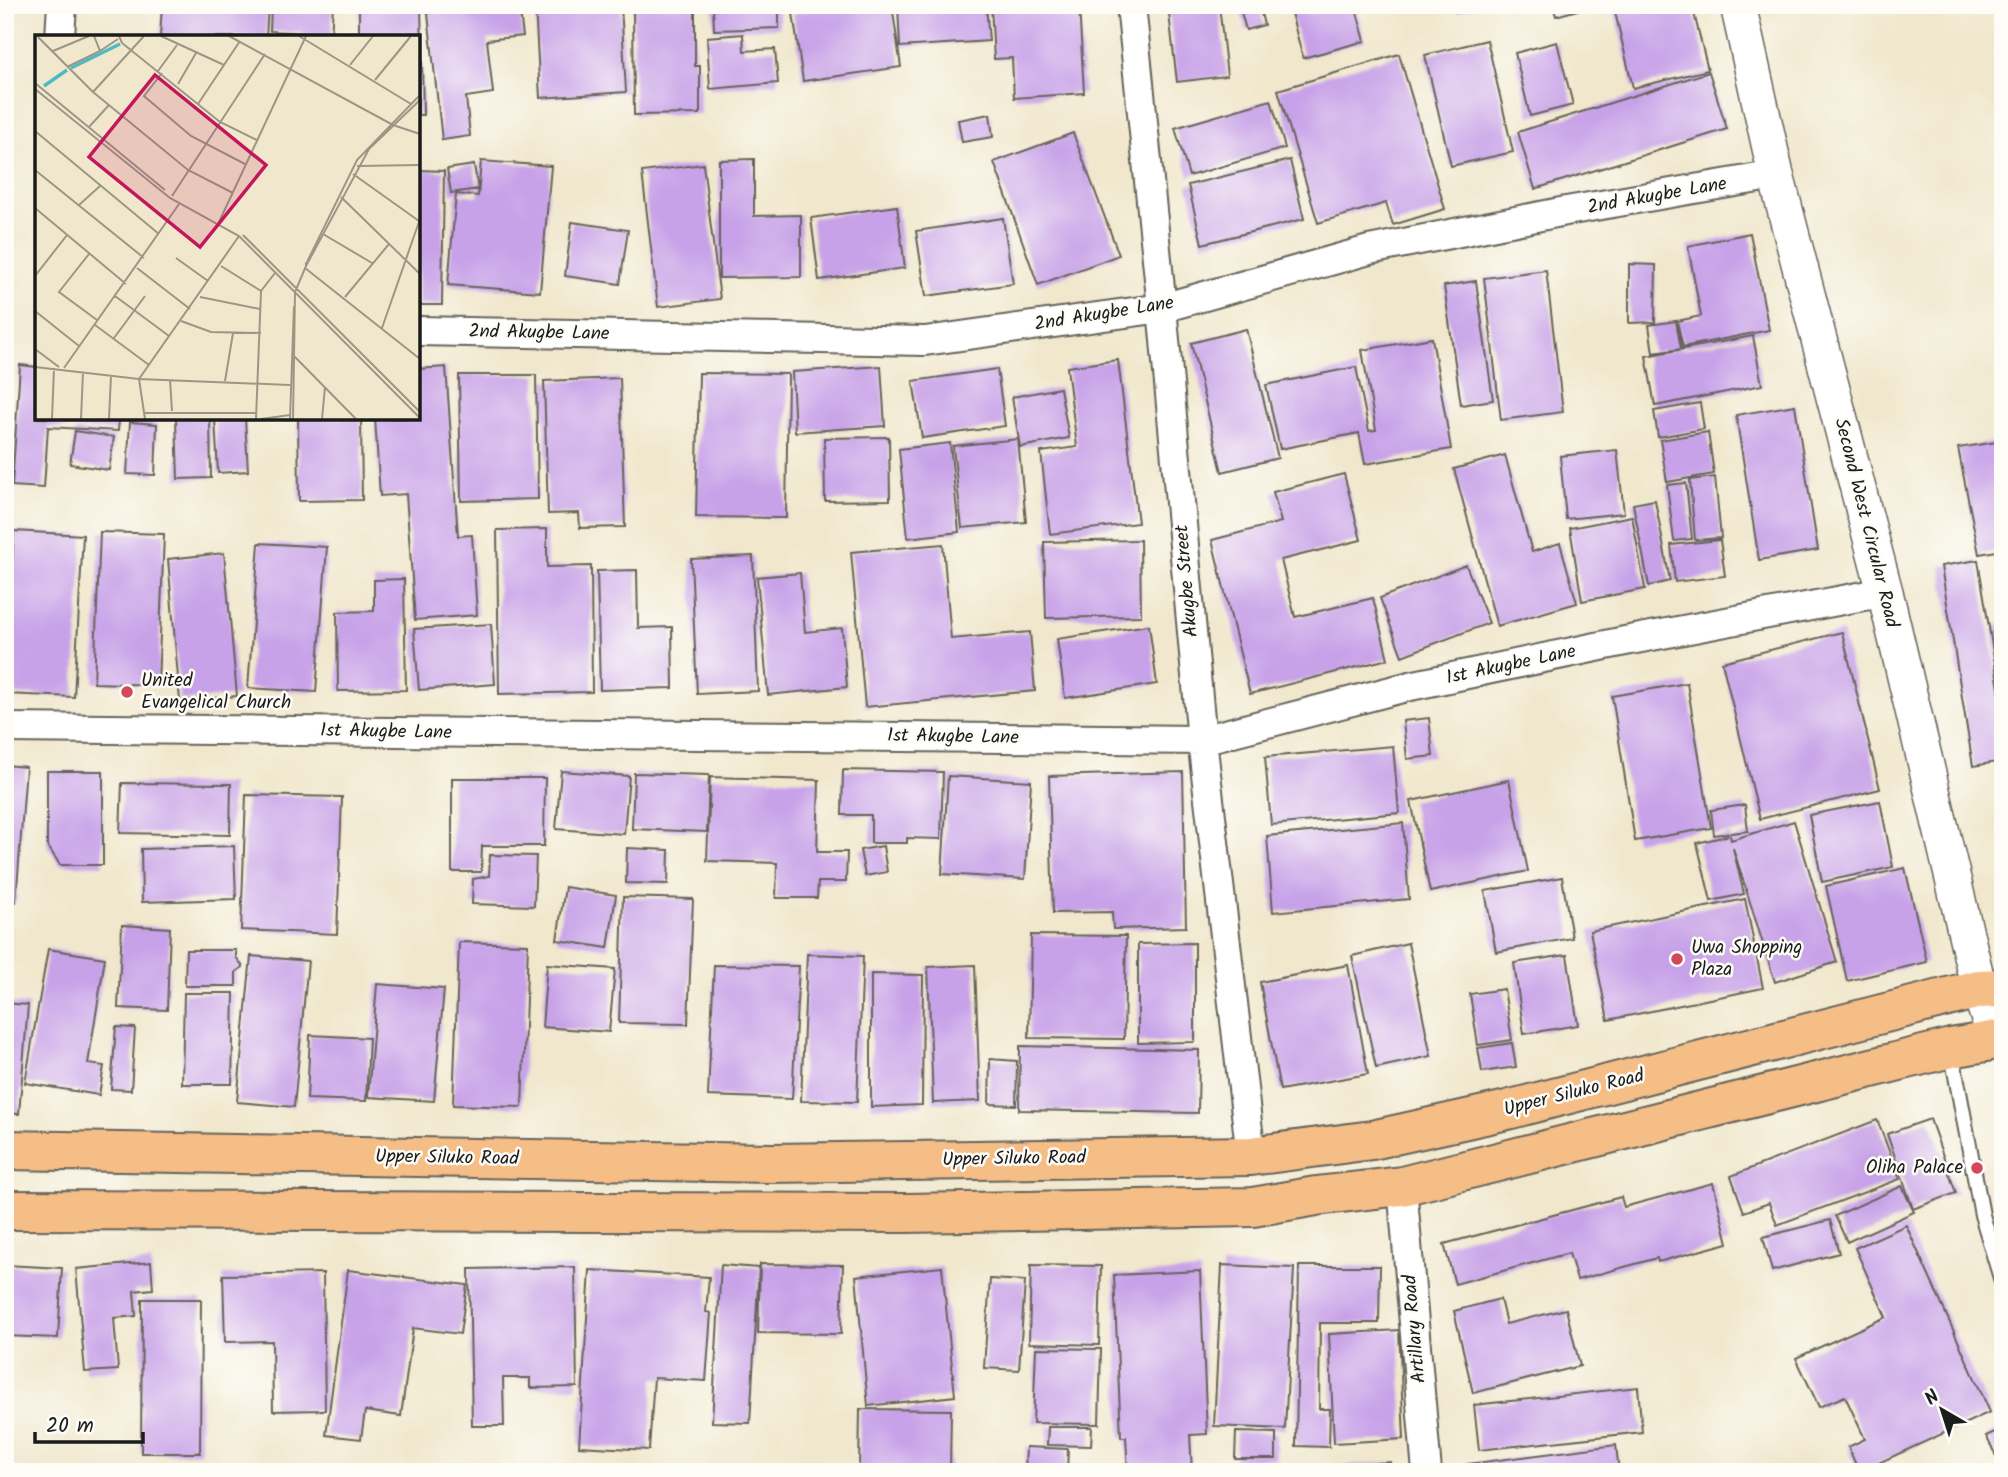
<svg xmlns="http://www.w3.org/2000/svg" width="2008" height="1477" font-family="Kalam,sans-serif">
<rect width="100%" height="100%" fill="#fdfcf7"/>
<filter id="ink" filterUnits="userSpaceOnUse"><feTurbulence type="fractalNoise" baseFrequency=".0143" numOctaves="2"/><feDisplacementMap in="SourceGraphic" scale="14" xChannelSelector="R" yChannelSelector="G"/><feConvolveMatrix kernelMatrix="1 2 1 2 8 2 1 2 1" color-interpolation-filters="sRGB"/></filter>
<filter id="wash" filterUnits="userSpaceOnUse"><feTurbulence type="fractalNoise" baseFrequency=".00686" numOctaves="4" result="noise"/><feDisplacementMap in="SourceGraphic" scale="28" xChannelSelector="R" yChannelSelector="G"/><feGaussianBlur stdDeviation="1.57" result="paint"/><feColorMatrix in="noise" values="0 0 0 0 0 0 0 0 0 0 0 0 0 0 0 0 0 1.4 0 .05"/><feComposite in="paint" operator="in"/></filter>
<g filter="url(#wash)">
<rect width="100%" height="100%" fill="#f0e7cc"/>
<g id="blocks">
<path fill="#c8a2e8" d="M162,5H268L266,37H160Z
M271,5H333L331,37H303V33L270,31Z
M359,5H421L423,115H418V37H359Z
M427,5H519L523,36L487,40L493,93L466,97L470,136L442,140Z
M535,5H621L626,92L540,98Z
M633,5H695V66H700V114L634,115Z
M713,5H779V28L714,30Z
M845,5H892L901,67L803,81L793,13Z
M898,5H986L989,41L900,47Z
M991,5H1079L1084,93L1014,98L1012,58L994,59Z
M1168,5H1219L1227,76L1177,82Z
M1239,5H1259L1264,25L1246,30Z
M1289,5H1355L1365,41L1303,58Z
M1454,5H1478L1479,6L1456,12Z
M1553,5H1592V6L1556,16Z
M1625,5H1692L1708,70L1633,88L1614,8Z
M743,34L744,51L775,49L778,83L710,89L707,37Z
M1487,40L1513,152L1451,166L1425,55Z
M1557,42L1573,105L1530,116L1515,53Z
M1399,54L1445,209L1393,225L1386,203L1318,223L1278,90Z
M1709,72L1727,129L1535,189L1518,132Z
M1271,100L1285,148L1189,176L1175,128Z
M990,114L993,137L962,142L958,120Z
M1073,133L1119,255L1038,285L994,162Z
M754,159V216L801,215V277L719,278V160Z
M1290,160L1304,219L1202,244L1188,185Z
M481,161L551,166L540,292L448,285L456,194L478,196Z
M703,164L720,299L658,307L642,172Z
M474,165L478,189L451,193L447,169Z
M418,170L444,171L442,305H418Z
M897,206L905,268L819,280L811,218Z
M1003,218L1013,284L926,296L916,231Z
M572,222L628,230L620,284L565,276Z
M1750,233L1769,330L1683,347L1677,321L1701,316L1688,246Z
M1629,264L1656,265L1655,322L1629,323Z
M1546,270L1563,412L1501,420L1484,278Z
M1476,281L1493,400L1461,405L1444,286Z
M1676,321L1681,349L1653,353L1649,325Z
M1246,329L1278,458L1222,472L1191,343Z
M1753,336L1762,385L1655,406L1646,356Z
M1432,338L1451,449L1365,464L1359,433L1280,449L1266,385L1356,367L1369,431L1376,430L1362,350Z
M1118,360L1138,523L1050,534L1041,452L1077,447L1067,367Z
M20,365L37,367V418H119L118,431L48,427L44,488L12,486Z
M881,366L885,426L795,432L792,372Z
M446,367L458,536L472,535L477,615L415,620L406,494L380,496L375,418H418V369Z
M997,369L1005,426L922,438L913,381Z
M699,373L788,374L786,518L696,517Z
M459,375H536L538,499L461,501Z
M620,378L625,527L580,528L579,513L548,514L544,381Z
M1060,388L1069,438L1020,447L1012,397Z
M1700,403L1704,429L1658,437L1654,411Z
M1795,405L1818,550L1759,560L1736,415Z
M176,418H210L211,478L178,479Z
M215,418H245L248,471L218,473Z
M298,418H361L362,500L299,501Z
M130,422L157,424L155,475L127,474Z
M75,431L114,437L109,470L70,464Z
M1708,432L1714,474L1667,482L1660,440Z
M889,437L890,500L825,501L824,438Z
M1018,439L1026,522L962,528L953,446Z
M2003,441V550L1979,554L1958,448Z
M950,443L959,532L908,538L899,449Z
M1617,450L1624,513L1566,519L1560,456Z
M1505,455L1532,552L1560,543L1577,603L1497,626L1454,469Z
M1344,474L1361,540L1281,560L1295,617L1373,598L1388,659L1250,694L1212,540L1281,522L1273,492Z
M1715,477L1721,538L1695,540L1690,480Z
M1686,483L1692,539L1674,541L1667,485Z
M1655,500L1670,581L1649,586L1633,504Z
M1632,516L1645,589L1582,601L1570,528Z
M547,529V567L591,566L592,692L499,694L497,530Z
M14,531L83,535L74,697L5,694Z
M100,532L164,534L158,685L94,683Z
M1140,540L1141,616L1046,618L1044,542Z
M1720,540L1725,576L1675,582L1671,545Z
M259,543L327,547L316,692L248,688Z
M943,544L951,639L1030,632L1035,691L865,707L851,552Z
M224,553L237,696L180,701L168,559Z
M753,556L758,691L697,694L691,559Z
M1978,560L2003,713V761L1973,766L1941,566Z
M1466,565L1489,623L1402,656L1380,598Z
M637,570L638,628L672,627L673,688L600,690L597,571Z
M800,573L805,632L842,628L847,687L768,695L757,577Z
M404,579L406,690L338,691L337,612L374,611V580Z
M2003,619V678H2001L1993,631Z
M491,624L495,684L419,690L414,629Z
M1149,625L1157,684L1065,698L1057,639Z
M1842,632L1880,789L1760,819L1722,662Z
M1687,683L1711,828L1635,841L1612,696Z
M1429,718L1433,756L1407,759L1403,721Z
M1393,746L1399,813L1271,825L1265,757Z
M5,765L26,767L16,902L5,901Z
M843,770L943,772L941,839L907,838V843H871V815H842Z
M47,771H103V865H60L47,845Z
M561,771L629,776L624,834L556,829Z
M1183,772L1186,927L1113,929L1112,912L1053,913L1049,776Z
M634,773L709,775L707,832L632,829Z
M948,776L1031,781L1025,879L942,874Z
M710,777L819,780L817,852H847L846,882H818L817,898H776L777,863L707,861Z
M452,778H545L544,846H482L481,872H452Z
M1509,780L1528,871L1430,892L1411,801Z
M122,783L231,784L230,835L120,833Z
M246,795L342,797L337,934L241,930Z
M1880,801L1893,867L1822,882L1809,815Z
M1745,805L1748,831L1714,835L1711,810Z
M1794,821L1837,962L1775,982L1733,848L1744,894L1711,901L1697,843L1730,835L1731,840Z
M1403,823L1409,899L1273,912L1267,836Z
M234,846L236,899L142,902L141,849Z
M883,846L887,872L865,876L860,850Z
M627,848L669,850L668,884L626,883Z
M490,855L536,856L534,906L472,904L473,879L489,876Z
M1905,868L1927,962L1847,981L1826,886Z
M1562,877L1572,938L1496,952L1485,891Z
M565,887L616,895L608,948L557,940Z
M623,897L693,899L688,1024L619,1023Z
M1745,899L1763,988L1608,1020L1590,931Z
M122,925L170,928L167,1010L118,1008Z
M1031,935L1126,936L1124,1039L1029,1038Z
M459,942L528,944L522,1107L453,1105Z
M1195,943V1042L1138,1043V944Z
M1408,943L1431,1056L1376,1068L1352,956Z
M48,949L105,958L88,1064L104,1066L99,1095L25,1083Z
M186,950H236V957L243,967L236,972V986H185Z
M807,954L863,956L857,1102L801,1101Z
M1567,955L1578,1025L1524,1034L1514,963Z
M251,956L308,961L294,1107L237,1102Z
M547,964L615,969L609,1032L542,1027Z
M714,965L799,966L792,1099L708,1096Z
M975,965L980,1101L933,1103L928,967Z
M1348,965L1368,1074L1280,1090L1260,982Z
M871,974L923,975L922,1105L871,1107Z
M377,984L444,989L434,1101L368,1097Z
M1504,989L1512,1040L1478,1045L1470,994Z
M184,993H234L232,1084H182Z
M5,1003L28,1005L19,1114L5,1113Z
M116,1027L135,1028L131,1090L111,1089Z
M310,1035L369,1038L366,1101L307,1099Z
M1512,1043L1516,1067L1482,1072L1478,1048Z
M1020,1046L1199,1050L1198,1113L1019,1110Z
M990,1059L1017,1061L1016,1105L989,1104Z
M1930,1119L1956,1193L1913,1209L1887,1134Z
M1877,1120L1900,1179L1777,1225L1769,1203L1744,1212L1731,1176Z
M1713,1183L1728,1243L1658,1262L1657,1258L1577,1280L1569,1253L1455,1284L1444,1244L1621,1197L1624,1207Z
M1902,1186L1914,1212L1847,1242L1835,1216Z
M1830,1220L1839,1253L1772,1271L1763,1237Z
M1906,1225L1990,1412L1859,1472L1848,1447L1865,1439L1845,1396L1819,1407L1796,1358L1886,1317L1855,1248Z
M151,1262L153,1289L134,1291L136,1316L114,1318L118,1370L85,1372L76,1269Z
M760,1264L843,1265L841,1334L758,1333Z
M5,1265L62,1268L58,1338L5,1336Z
M721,1265L759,1268L750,1423L712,1422Z
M1031,1265L1101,1266L1099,1345L1029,1343Z
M1222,1265L1294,1268L1285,1429L1214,1426Z
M1299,1266H1380L1379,1323H1320L1319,1409H1330L1329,1447L1296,1446Z
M575,1267L577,1387L530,1388V1378H503L504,1426H472L469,1269Z
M942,1267L955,1396L868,1406L856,1276Z
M348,1270L467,1285L460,1334L413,1328L401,1416L365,1411L361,1439L326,1435Z
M590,1270L709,1277L706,1312L711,1313L706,1381L654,1378L649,1450L579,1446Z
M1200,1271L1207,1434L1190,1435L1192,1472H1128L1126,1437H1121L1114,1275Z
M323,1273L325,1410L273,1411L272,1341L225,1342L223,1275Z
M990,1279L1025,1281L1019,1370L984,1368Z
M142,1299H201L200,1453H141Z
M1500,1299L1506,1324L1566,1309L1580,1366L1473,1393L1454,1311Z
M1399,1330L1404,1439L1334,1443L1329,1334Z
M1036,1348L1101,1349L1099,1424L1033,1423Z
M1638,1387L1642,1432L1479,1450L1474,1405Z
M860,1409L951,1410L950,1472H859Z
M1048,1427H1092L1091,1446L1047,1445Z
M2003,1428V1470L1986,1436Z
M1236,1432L1276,1433V1459H1235Z
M1616,1445L1619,1472H1468L1467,1464Z
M1026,1447L1068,1449L1067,1472L1025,1471Z
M1390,1462L1391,1472H1327V1467Z"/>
</g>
</g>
<g filter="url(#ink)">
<use href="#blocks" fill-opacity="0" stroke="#66635a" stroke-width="2"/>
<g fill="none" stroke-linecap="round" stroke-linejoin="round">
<g stroke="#66635a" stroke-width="18">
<path id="service" d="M1951,1049L1982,1215L2003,1285"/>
</g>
<g stroke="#66635a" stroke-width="32">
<path id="minor" d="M1131,5L1162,308L1202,740L1251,1156
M60,37L62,5
M418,331L925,341L1162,308L1369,250L1566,211L1776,175
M5,728L1202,740L1410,686L1625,641L1885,592
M1402,1186L1427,1472"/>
</g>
<g stroke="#66635a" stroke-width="38">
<path id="tertiary" d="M1738,5L1776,175L1885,592L1979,989L1996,1040"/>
</g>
<g stroke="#66635a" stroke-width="42">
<path id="primary" d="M5,1150L772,1163L1251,1156L1372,1140L1507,1110L1979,989L2003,988
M5,1210L904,1213L1253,1207L1316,1196L1402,1186L1951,1048L2003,1039"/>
</g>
<use href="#service" stroke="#fff" stroke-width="14"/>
<use href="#minor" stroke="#fff" stroke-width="28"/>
<use href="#tertiary" stroke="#fff" stroke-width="35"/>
<use href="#primary" stroke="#f6be87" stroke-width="38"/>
</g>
</g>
<g fill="#d1495b" stroke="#fdfcf7" stroke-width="2.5">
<circle cx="127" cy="692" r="7"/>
<circle cx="1677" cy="959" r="7"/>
<circle cx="1977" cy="1168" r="7"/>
</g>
<g text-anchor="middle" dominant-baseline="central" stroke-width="5" stroke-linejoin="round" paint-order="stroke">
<g font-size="19" fill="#1c1c1c" stroke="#fdfcf7">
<text transform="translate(1657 196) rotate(-10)">2nd Akugbe Lane</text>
<text transform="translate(1104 314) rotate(-9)">2nd Akugbe Lane</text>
<text transform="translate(539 333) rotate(1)">2nd Akugbe Lane</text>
<text transform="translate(1866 523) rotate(76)">Second West Circular Road</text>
<text transform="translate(1187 581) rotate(-95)">Akugbe Street</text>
<text transform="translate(1511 665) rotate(-12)">1st Akugbe Lane</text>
<text transform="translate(386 732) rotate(1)">1st Akugbe Lane</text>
<text transform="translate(953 737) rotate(1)">1st Akugbe Lane</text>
<text transform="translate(1574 1093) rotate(-14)">Upper Siluko Road</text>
<text transform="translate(447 1158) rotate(1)">Upper Siluko Road</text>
<text transform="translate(1014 1159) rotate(-1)">Upper Siluko Road</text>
<text transform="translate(1415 1329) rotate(-95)">Artillary Road</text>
</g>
<g font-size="19" fill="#1c1c1c" stroke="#fdfcf7" text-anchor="start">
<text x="141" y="681">United<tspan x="141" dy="22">Evangelical Church</tspan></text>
<text x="1691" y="948">Uwa Shopping<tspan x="1691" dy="22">Plaza</tspan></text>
<text x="1963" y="1168" text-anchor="end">Oliha Palace</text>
</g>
</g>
<g transform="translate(35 35)">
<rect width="385" height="385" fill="#f0e7cc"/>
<path fill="none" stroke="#4dbcc2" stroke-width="3.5" d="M36,33L85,9M9,51L32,35"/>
<path fill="none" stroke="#9b9686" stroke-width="2" d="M84,1L87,8L185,87L222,105M126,1L189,30M194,1L358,90L385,99M264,1L376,69M3,2L58,57L153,135L198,158M18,16L54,1M65,16L83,4M315,30L338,1M32,32L65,16L59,1M123,36L142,10M127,38L109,61L156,101L210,129M340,45L376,1M0,48L130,155M143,49L161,18M0,54L135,163L204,201L385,383M58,57L109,1M163,69L205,6M54,92L74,70M0,96L124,199M322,131L385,130M0,135L109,223M318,139L384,186M137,161L230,19M306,162L385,239M44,170L65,151M0,173L91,249M184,187L271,1M288,199L337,228M208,200L385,377M54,219L24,257L62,285M141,223L173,246M271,227V231L334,114L385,65M272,227L322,125L385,60M186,231L226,256M102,233L155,274M270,233L385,324M0,241L32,200M80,261L134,301M165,262L225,274M310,262L354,209M0,276L44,311M146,286L176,297L226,298M60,290L114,330M347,293L385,184M79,303L110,261M0,314L24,332M259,321L321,384M0,332L104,344L255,350M29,333L144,169M135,345L137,376M190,346L198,298M108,378H221M17,384L19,333M46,384L48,337M74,384L76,341M110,384L104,344L204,201M221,384L226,256L240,238M226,384L255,380M255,384L259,271M258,384L260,257L271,231M287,384L290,352"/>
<path fill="#c2185b" fill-opacity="0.15" stroke="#c2185b" stroke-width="3.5" d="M120,40L231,130L165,212L54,122Z"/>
<rect width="385" height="385" fill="none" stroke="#1c1c1c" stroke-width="3.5"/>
</g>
<rect width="2008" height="1477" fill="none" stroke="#fdfcf7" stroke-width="28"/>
<g transform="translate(1942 1410) rotate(321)" stroke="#fdfcf7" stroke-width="5" paint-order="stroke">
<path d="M0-5L12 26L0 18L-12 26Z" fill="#1c1c1c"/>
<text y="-10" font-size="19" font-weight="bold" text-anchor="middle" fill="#1c1c1c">N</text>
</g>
<path d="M35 1432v10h108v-10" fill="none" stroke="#1c1c1c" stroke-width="3.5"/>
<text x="46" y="1432" font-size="21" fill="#1c1c1c" stroke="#fdfcf7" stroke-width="5" paint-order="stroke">20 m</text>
</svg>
